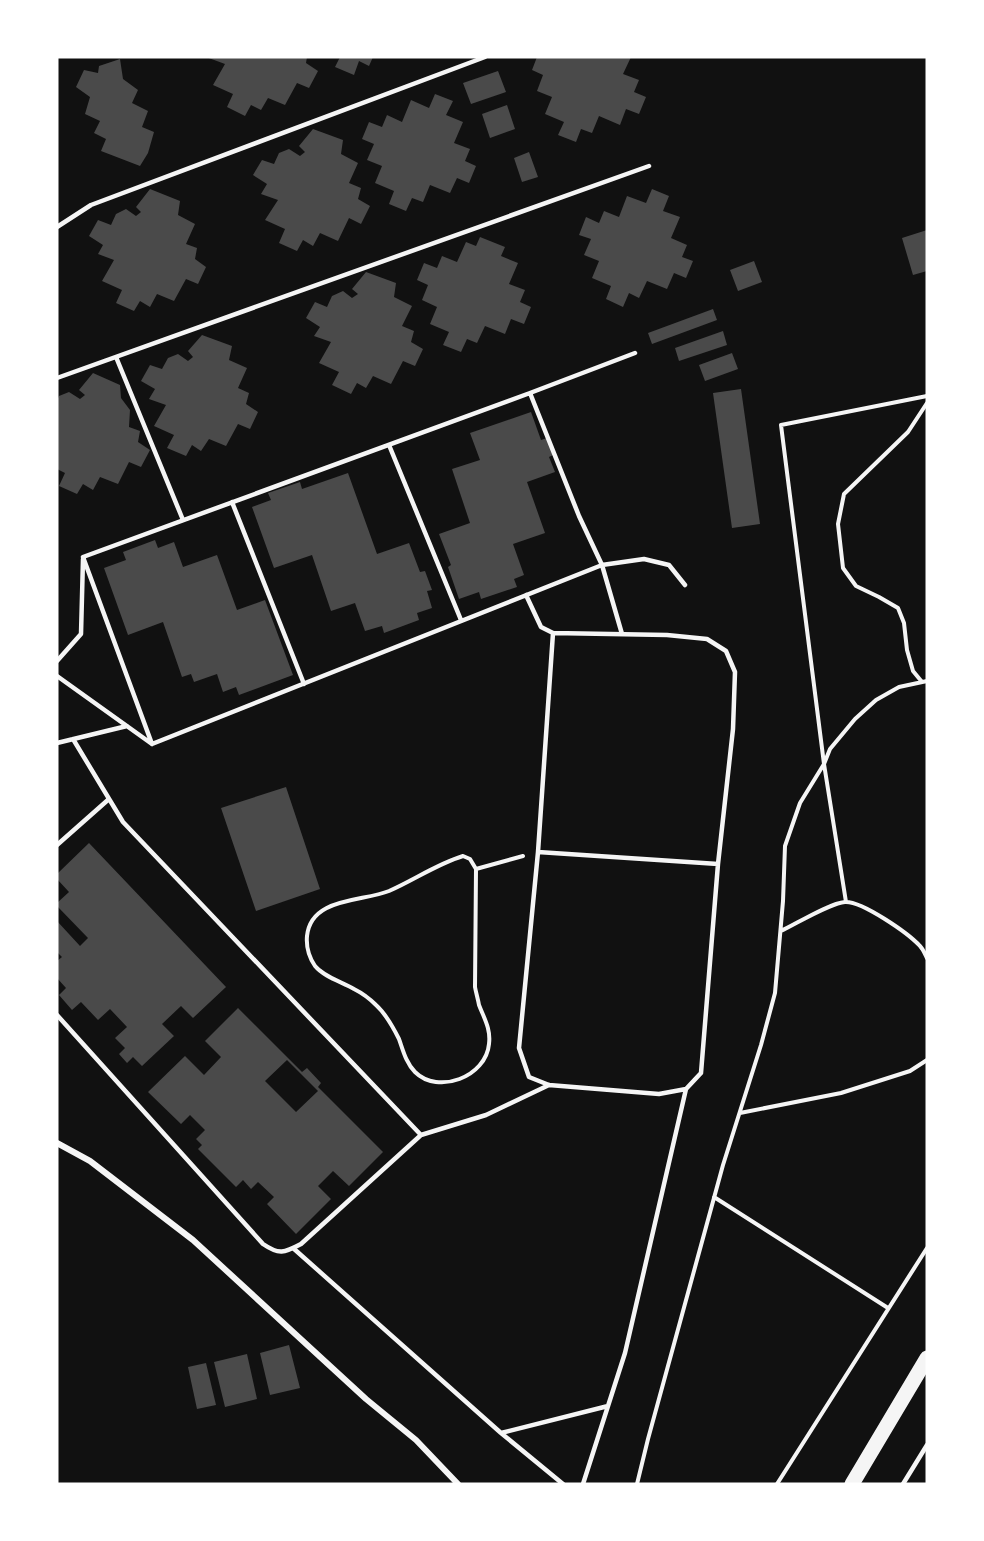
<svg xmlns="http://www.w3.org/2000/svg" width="984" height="1541" font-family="Lato,sans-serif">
<rect width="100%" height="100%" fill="#111"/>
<path fill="#4a4a4a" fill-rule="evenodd" d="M206,57H307L306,63L318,71L309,88L297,83L285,105L268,98L261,110L251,105L245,116L227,107L233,94L213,85L225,64Z
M340,57H373L369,66L359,61L354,75L335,67Z
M537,57L551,58L552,57H631L623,74L639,80L634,92L646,97L639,114L626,109L620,125L599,116L592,133L581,129L576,142L558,135L564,122L545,114L552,97L537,91L543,75L532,70Z
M120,59L123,79L138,90L132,103L148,111L142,127L154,132L148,153L140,166L101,151L106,139L94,133L100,121L85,114L90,97L76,87L84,70L98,73L99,66Z
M498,71L506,92L471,104L463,83Z
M435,94L453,101L446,115L463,122L454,143L470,149L465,161L476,166L469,183L457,178L450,193L430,185L423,202L412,198L406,211L389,204L394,191L375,183L382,166L367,160L374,144L362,139L369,122L382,127L387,115L402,122L411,100L429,108Z
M507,105L515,129L490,138L482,114Z
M313,129L343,140L341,154L358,163L349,183L361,188L358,199L370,206L361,224L349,218L338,241L320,233L313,246L303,240L297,251L279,243L285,229L265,220L278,200L261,194L267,184L253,175L262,160L274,164L279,153L289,149L300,156L305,152L299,146Z
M529,152L538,177L522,182L514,158Z
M150,189L180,201L178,215L195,224L186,244L197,248L195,259L206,267L198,284L186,279L174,301L157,294L150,307L140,301L134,311L116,303L122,290L102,281L114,260L98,254L103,245L89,236L98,220L111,225L116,214L126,209L136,216L141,212L136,207Z
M652,189L669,196L663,211L680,217L671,238L687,245L682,257L693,261L686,278L674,273L667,289L647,281L639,298L629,293L623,307L606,299L611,286L592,278L599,261L584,255L591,239L579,235L586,217L599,223L604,211L619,217L627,196L646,203Z
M927,230V271L913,275L902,238Z
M480,237L505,247L501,256L518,263L509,284L525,290L520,302L531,307L524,324L511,319L505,334L485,326L477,343L467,339L461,352L443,345L449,332L430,324L437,307L422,300L428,285L417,280L424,263L437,268L442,256L457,262L466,242L476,246Z
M754,261L762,282L738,291L730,270Z
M366,272L396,283L394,297L412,306L402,326L414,331L411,342L423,349L415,366L403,361L391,384L373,376L366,388L357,383L351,394L332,385L339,372L319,363L331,342L314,336L320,327L306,318L315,302L327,307L332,296L343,291L352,298L358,294L352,289Z
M713,309L717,320L652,344L648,333Z
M723,331L727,345L679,361L675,348Z
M202,335L232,346L229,360L247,368L238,388L249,393L246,404L258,412L250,429L238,424L226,446L209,439L201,451L192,445L186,456L167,448L174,435L154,426L166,405L149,399L155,389L141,381L150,365L162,369L168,358L178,354L188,361L193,357L188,351Z
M732,353L738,369L705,381L699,365Z
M93,373L120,385L121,398L130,410L129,427L140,431L138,442L150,450L141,467L129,462L118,484L100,477L93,490L83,484L77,494L59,486L65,473L57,469V401L59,396L69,392L80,399L85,395L79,390Z
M741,389L760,524L732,528L713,393Z
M531,412L541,440L547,438L553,455L549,457L555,472L527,482L545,533L513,544L524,575L514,579L517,587L481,599L479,592L459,599L448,567L451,565L439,534L470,523L452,469L480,460L470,433Z
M348,473L377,554L409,543L420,572L425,571L432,590L427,591L432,608L417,613L419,620L384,633L382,626L365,631L355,603L331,611L312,555L274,568L252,507L271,500L268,493L300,482L302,489Z
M155,540L158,548L174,542L183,567L217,555L237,610L265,600L293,675L239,695L236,687L223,692L217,674L194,682L191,674L182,677L163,622L128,635L104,568L126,560L123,552Z
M286,787L320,889L256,911L221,808Z
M89,843L226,987L193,1018L181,1006L162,1024L174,1036L142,1066L133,1057L127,1063L119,1054L125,1048L115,1038L127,1027L110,1009L98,1020L81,1002L72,1010L59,995L66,988L57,978V961L62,957L57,952V921L80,946L88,938L57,906V903L69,892L57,879V874Z
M238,1008L302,1072L307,1068L321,1083L318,1087L383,1152L349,1186L333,1171L318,1186L331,1199L296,1234L267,1204L274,1197L258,1182L251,1189L243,1180L236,1187L198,1149L202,1145L196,1139L205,1130L190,1115L181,1124L148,1092L185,1056L204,1075L221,1057L205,1041ZM287,1060L318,1091L296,1112L265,1081Z
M289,1345L300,1388L270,1395L260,1353Z
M247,1354L257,1399L225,1407L214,1362Z
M206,1363L216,1405L197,1409L188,1367Z"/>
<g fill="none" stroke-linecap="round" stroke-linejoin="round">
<path stroke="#f5f5f5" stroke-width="4" d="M922,682L913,671L907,650L904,623L898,608L879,597L856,586L843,568L838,524L844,494L908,432L927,403
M463,856L470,859L476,869L475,987C476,993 478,999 479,1005C484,1018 491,1029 489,1044C486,1077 438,1095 415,1072C406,1063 403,1050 399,1039C393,1027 386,1014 376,1005C370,999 362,993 354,989C342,982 324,977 315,966C309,957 306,947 307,936C311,897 362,902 389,891C414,880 437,864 463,856Z
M476,869L523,856
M846,902L824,764L781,425L927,396
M781,931C796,924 830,903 845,902C862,901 908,933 920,946C923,949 925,954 927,958
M740,1113L841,1093L910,1071L927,1060
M714,1197L888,1308
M637,1484L648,1439L723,1165L761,1045L775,993L783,901L785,846L800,803L824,764L830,749L855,719L876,700L899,687L927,681
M777,1484L927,1248"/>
<path stroke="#f5f5f5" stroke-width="4.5" d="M57,227L91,205L485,57
M116,357L183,520
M57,378L649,166
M530,393L579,516L602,565L622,634
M389,445L461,620
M232,502L304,684
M83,557L530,393L635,353
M83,557L152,744
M526,595L541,627L553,633L667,635L707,639L726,651L735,672L733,729L718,864L538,852
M553,633L538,852L519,1048L529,1077L549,1085L659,1094L686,1089L701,1073L718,864
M57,661L81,634L83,559
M57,676L152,744
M73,739L123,822L421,1135
M57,743L127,726
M152,744L602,565L644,559L669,565L685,585
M57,845L109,799
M57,1015L263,1244C279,1255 284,1253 301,1244L421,1135L486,1115L549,1085
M293,1248L501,1433L563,1484
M501,1433L608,1406
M583,1484L625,1353L686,1089
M903,1484L927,1445"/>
<path stroke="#f5f5f5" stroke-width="6" d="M57,1143L90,1161L193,1240L366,1399L416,1440L458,1484"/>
<path stroke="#f5f5f5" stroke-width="15" d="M852,1484L927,1358"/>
</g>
<rect width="984" height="1541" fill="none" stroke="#ffffff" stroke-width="117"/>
</svg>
